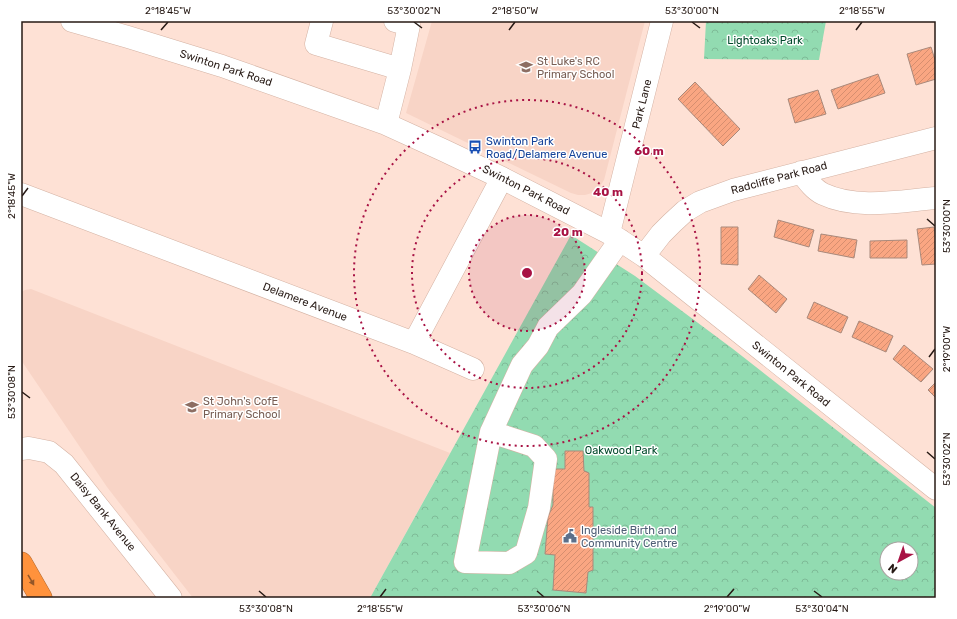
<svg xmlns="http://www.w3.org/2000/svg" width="957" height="619" font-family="Rubik,sans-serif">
<defs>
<pattern id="forest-crowns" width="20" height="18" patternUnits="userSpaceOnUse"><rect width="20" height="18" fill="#92dbb1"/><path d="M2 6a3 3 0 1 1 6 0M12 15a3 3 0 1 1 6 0" fill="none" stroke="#7ebb97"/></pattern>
<pattern id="building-hatch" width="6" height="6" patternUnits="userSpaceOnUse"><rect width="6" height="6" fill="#faa682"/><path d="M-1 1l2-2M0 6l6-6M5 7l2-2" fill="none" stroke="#d68e6f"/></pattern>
</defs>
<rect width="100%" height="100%" fill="#fee1d5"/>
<path fill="#f8d4c6" d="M432,21H645L604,180L599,188L592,193L585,195H578L571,193L406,113Z
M31,289L450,453L370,598H193L107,487L21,360V292L25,290Z"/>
<path fill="url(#forest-crowns)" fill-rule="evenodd" d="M706,21H826L819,60L704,59Z
M571,235L635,276L733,349L936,508V598H370ZM887,549H911V573H887Z"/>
<path fill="url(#building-hatch)" stroke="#a9897b" d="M931,47L936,63V79L916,85L907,54Z
M878,74L885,93L838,109L831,90Z
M695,82L740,129L723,146L678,99Z
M818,90L826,114L795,123L788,99Z
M778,220L814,230L809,247L774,237Z
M721,227H738V265L721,264Z
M934,227L936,240V264L922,265L917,229Z
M821,234L857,240L854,258L818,251Z
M907,240V258H870V241Z
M759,275L787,299L776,313L748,289Z
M814,302L848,317L841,333L807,318Z
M859,321L893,336L886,352L852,337Z
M904,345L933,369L921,382L893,359Z
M936,382V398L928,390Z
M565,451H583L584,471L589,473V507H593V570L588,572L586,593L553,590L555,555L545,554L548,517L553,505V469H565Z"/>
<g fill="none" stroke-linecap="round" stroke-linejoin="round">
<g stroke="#d4b2a3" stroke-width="23">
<path id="minor" d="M72,21L128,37L222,66L386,124L443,150L502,178L609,233L644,256L936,489
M322,21L316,44L400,69
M386,124L400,69L409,25L395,21
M801,172C807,180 814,190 823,194C857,210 900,201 936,198
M21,194L414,343L502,178
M609,233L662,21
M644,256L661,234L672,223L685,211L700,202L733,190L936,138
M414,343L473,369
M491,432L534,446L546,459L539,508L526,553L509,563L465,562L491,432L522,365L538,346L548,327L582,294L620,240
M21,449L29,448L49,452L64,464L171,598"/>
</g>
<g stroke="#b3682e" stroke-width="23">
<path id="highway" d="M21,563L41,598"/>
</g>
<use href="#minor" stroke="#fff" stroke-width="22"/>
<use href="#highway" stroke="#ff923c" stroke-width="22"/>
</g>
<defs><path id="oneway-solid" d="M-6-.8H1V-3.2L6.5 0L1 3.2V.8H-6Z"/></defs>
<use fill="#935628" href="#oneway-solid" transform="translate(31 580) rotate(60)"/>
<path fill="none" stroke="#271a15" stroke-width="1.5" d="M414,22L422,28M692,22L700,28M161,30L168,22M509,30L515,22M856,30L862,22M22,196L28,188M927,219L935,226M929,357L935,349M22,392L30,398M927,452L935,459M259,591L266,597M537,591L544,597M814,591L822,597M380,597L386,589M727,597L734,589"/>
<circle cx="527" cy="273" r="58" fill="#a81244" fill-opacity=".12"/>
<g fill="none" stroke="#a81244" stroke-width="2" stroke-dasharray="2 4">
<circle cx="527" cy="273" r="58"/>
<circle cx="527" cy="273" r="115"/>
<circle cx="527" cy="273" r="173"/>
</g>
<defs>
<g id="school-bare" transform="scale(1.08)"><path d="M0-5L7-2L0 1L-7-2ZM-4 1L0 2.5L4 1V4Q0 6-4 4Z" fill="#8d6e63" stroke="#fff" stroke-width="2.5" paint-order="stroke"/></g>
<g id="bus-bare" transform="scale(1.08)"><path d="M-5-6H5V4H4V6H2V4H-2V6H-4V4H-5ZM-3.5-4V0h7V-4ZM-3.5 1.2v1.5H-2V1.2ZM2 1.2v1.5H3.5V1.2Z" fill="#1a4fb4" stroke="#fff" stroke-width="2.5" paint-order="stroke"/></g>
<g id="civic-bare" transform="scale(1.08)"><path d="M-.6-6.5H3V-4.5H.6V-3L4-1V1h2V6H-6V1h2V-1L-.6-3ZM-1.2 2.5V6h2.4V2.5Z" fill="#5c6f8a" stroke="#fff" stroke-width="2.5" paint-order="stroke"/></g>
</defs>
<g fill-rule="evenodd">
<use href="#school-bare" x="526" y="67"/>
<use href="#bus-bare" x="475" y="147"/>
<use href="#school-bare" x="192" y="407"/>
<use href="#civic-bare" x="570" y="536"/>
</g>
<g text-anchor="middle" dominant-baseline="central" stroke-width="3" stroke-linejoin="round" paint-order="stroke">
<g font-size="11" fill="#00492b" stroke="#fff">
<text x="765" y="40">Lightoaks Park</text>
<text x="621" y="450">Oakwood Park</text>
</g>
<g font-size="11" fill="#785e54" stroke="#fff" text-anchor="start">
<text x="537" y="61">St Luke's RC<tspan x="537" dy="13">Primary School</tspan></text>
<text x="203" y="401">St John's CofE<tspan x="203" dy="13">Primary School</tspan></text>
</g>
<g font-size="11" fill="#271a15" stroke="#fff">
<text transform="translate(226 68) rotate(18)">Swinton Park Road</text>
<text transform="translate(642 104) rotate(-76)">Park Lane</text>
<text transform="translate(779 178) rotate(-15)">Radcliffe Park Road</text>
<text transform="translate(526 190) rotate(27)">Swinton Park Road</text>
<text transform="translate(305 302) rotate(21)">Delamere Avenue</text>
<text transform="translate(791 374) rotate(39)">Swinton Park Road</text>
<text transform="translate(103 512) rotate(51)">Daisy Bank Avenue</text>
</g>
<g font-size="11" fill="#164399" stroke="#fff" text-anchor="start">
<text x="486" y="141">Swinton Park<tspan x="486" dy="13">Road/Delamere Avenue</tspan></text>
</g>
<g font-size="11" fill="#4e5e75" stroke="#fff" text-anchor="start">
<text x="581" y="530">Ingleside Birth and<tspan x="581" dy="13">Community Centre</tspan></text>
</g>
</g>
<circle cx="527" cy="273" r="6" fill="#a81244" stroke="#fff" stroke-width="2"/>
<g font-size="12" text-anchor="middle" font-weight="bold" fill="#a81244" stroke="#fff" stroke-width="3" stroke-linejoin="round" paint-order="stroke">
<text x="649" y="155">60 m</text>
<text x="608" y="196">40 m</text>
<text x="568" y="236">20 m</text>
</g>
<rect width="957" height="619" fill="none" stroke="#ffffff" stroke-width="44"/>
<g transform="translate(899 561) rotate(220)"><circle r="19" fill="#ffffff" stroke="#a9a3a1"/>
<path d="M0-3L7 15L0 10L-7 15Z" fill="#a81244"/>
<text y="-6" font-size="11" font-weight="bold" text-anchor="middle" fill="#271a15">N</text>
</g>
<rect x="22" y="22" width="913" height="575" fill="none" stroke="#271a15" stroke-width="1.5"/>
<g font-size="10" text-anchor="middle" fill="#271a15">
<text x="168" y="14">2°18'45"W</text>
<text x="414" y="14">53°30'02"N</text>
<text x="515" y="14">2°18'50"W</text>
<text x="692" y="14">53°30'00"N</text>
<text x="862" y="14">2°18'55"W</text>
<text transform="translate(11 196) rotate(-90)" y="4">2°18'45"W</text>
<text transform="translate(946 226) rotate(-90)" y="4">53°30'00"N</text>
<text transform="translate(946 349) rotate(-90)" y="4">2°19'00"W</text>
<text transform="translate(11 392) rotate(-90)" y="4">53°30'08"N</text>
<text transform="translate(946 459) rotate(-90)" y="4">53°30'02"N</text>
<text x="266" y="612">53°30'08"N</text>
<text x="380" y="612">2°18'55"W</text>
<text x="544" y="612">53°30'06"N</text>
<text x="727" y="612">2°19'00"W</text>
<text x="822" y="612">53°30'04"N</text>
</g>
</svg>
